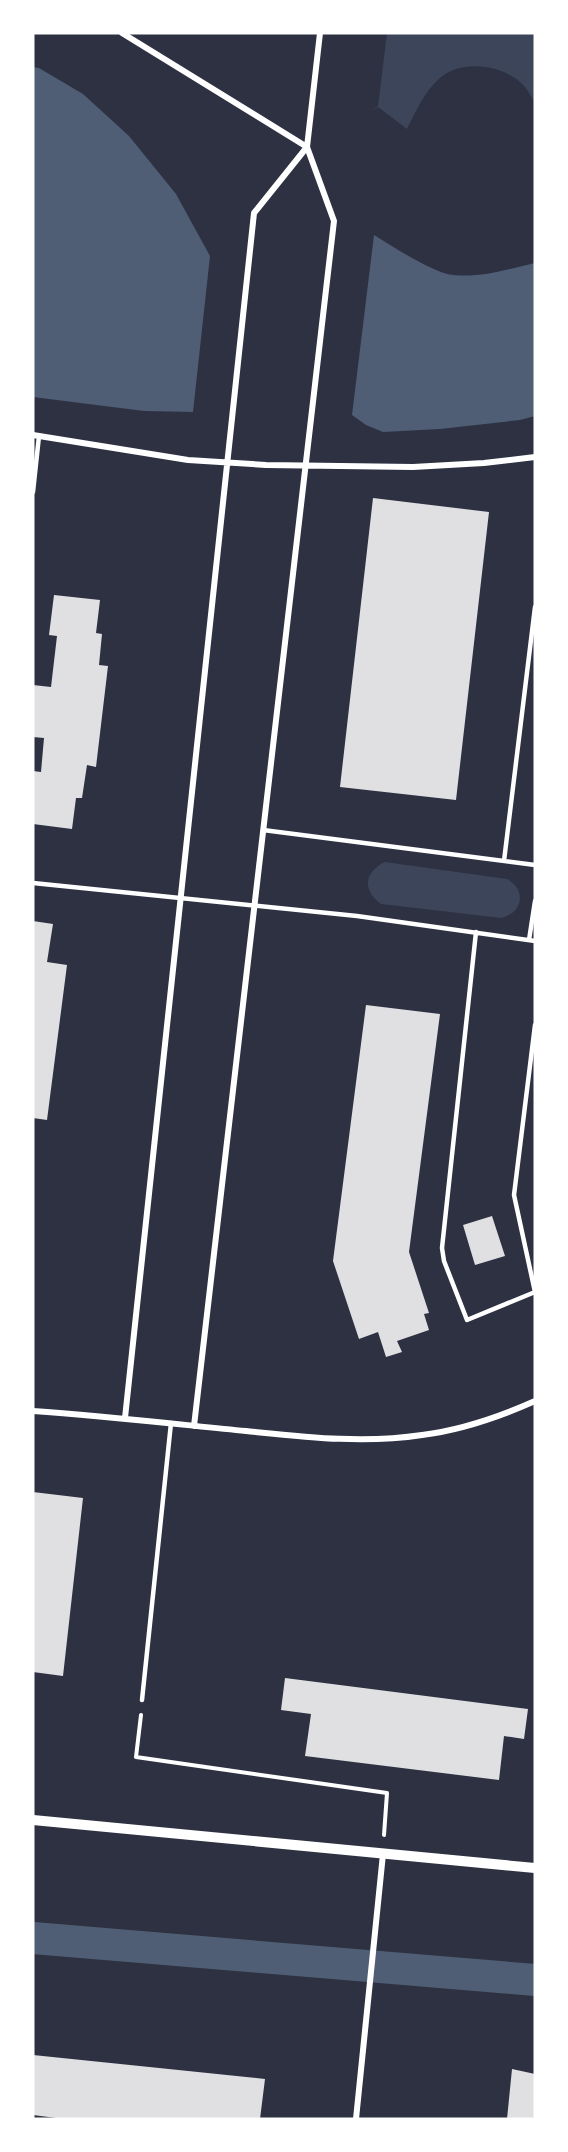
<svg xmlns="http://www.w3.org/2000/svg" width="568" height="2152" font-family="Montserrat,sans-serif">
<rect width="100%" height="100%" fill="#2d3142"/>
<path fill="#3c4559" d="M387,33H535V103C532,98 529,92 525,87C507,65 462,58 440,78C424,92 416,111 407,129L378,107L369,112L378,106Z
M385,862L507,879C527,890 523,913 501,918L381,904C362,890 364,872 385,862Z"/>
<path fill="#4f5d75" d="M33,67L39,68L83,94L129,136L176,194L210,256L193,412L144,411L33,397Z
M374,235C392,246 433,273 453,275C481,278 508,269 535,263V416L520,420L440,429L383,432L366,425L352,415Z"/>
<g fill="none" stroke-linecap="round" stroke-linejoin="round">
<path stroke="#4f5d75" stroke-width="32" d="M33,1938L535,1980"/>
</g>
<path fill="#e0e0e3" d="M373,498L489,512L456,800L340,787Z
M54,595L100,600L96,633L102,634L99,665L108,666L96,767L87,765L82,798H76L72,829L33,824V771L41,772L44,738L33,737V685L51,687L57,636L49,635Z
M33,921L53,924L47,962L67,965L47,1120L33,1118Z
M366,1005L440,1014L409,1252L429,1313L424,1314L429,1330L397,1341L402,1352L386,1357L378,1332L359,1339L333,1261Z
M492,1216L505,1256L475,1265L463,1225Z
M33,1492L83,1498L63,1676L33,1672Z
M285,1678L528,1709L524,1739L504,1736L499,1780L305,1756L311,1714L281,1710Z
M33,2055L265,2079L260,2119H64L33,2115Z
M512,2069L535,2074V2119H507Z"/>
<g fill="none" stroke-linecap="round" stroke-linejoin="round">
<path stroke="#fff" stroke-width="4" d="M141,1715L136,1757L387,1793L384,1835"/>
<path stroke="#fff" stroke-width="4.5" d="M33,492L39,436
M263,830L535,865
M504,861L535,607
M33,883L357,916L535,941
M476,932L442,1248L444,1261L467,1320L535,1292L514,1195L535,1025
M529,940L535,901
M142,1700L171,1423"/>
<path stroke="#fff" stroke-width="6" d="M122,33L307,147
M33,435L188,460L266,465L413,467L484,463L535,457
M33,1411C104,1416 175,1424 246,1431C305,1437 363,1444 422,1435C461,1430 499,1417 535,1401
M125,1418L254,213L307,147
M194,1426L334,221L307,147L320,33
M356,2119L383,1854"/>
<path stroke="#fff" stroke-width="10" d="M33,1820L535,1868"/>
</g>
<rect width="568" height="2152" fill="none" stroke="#ffffff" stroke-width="69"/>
</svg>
